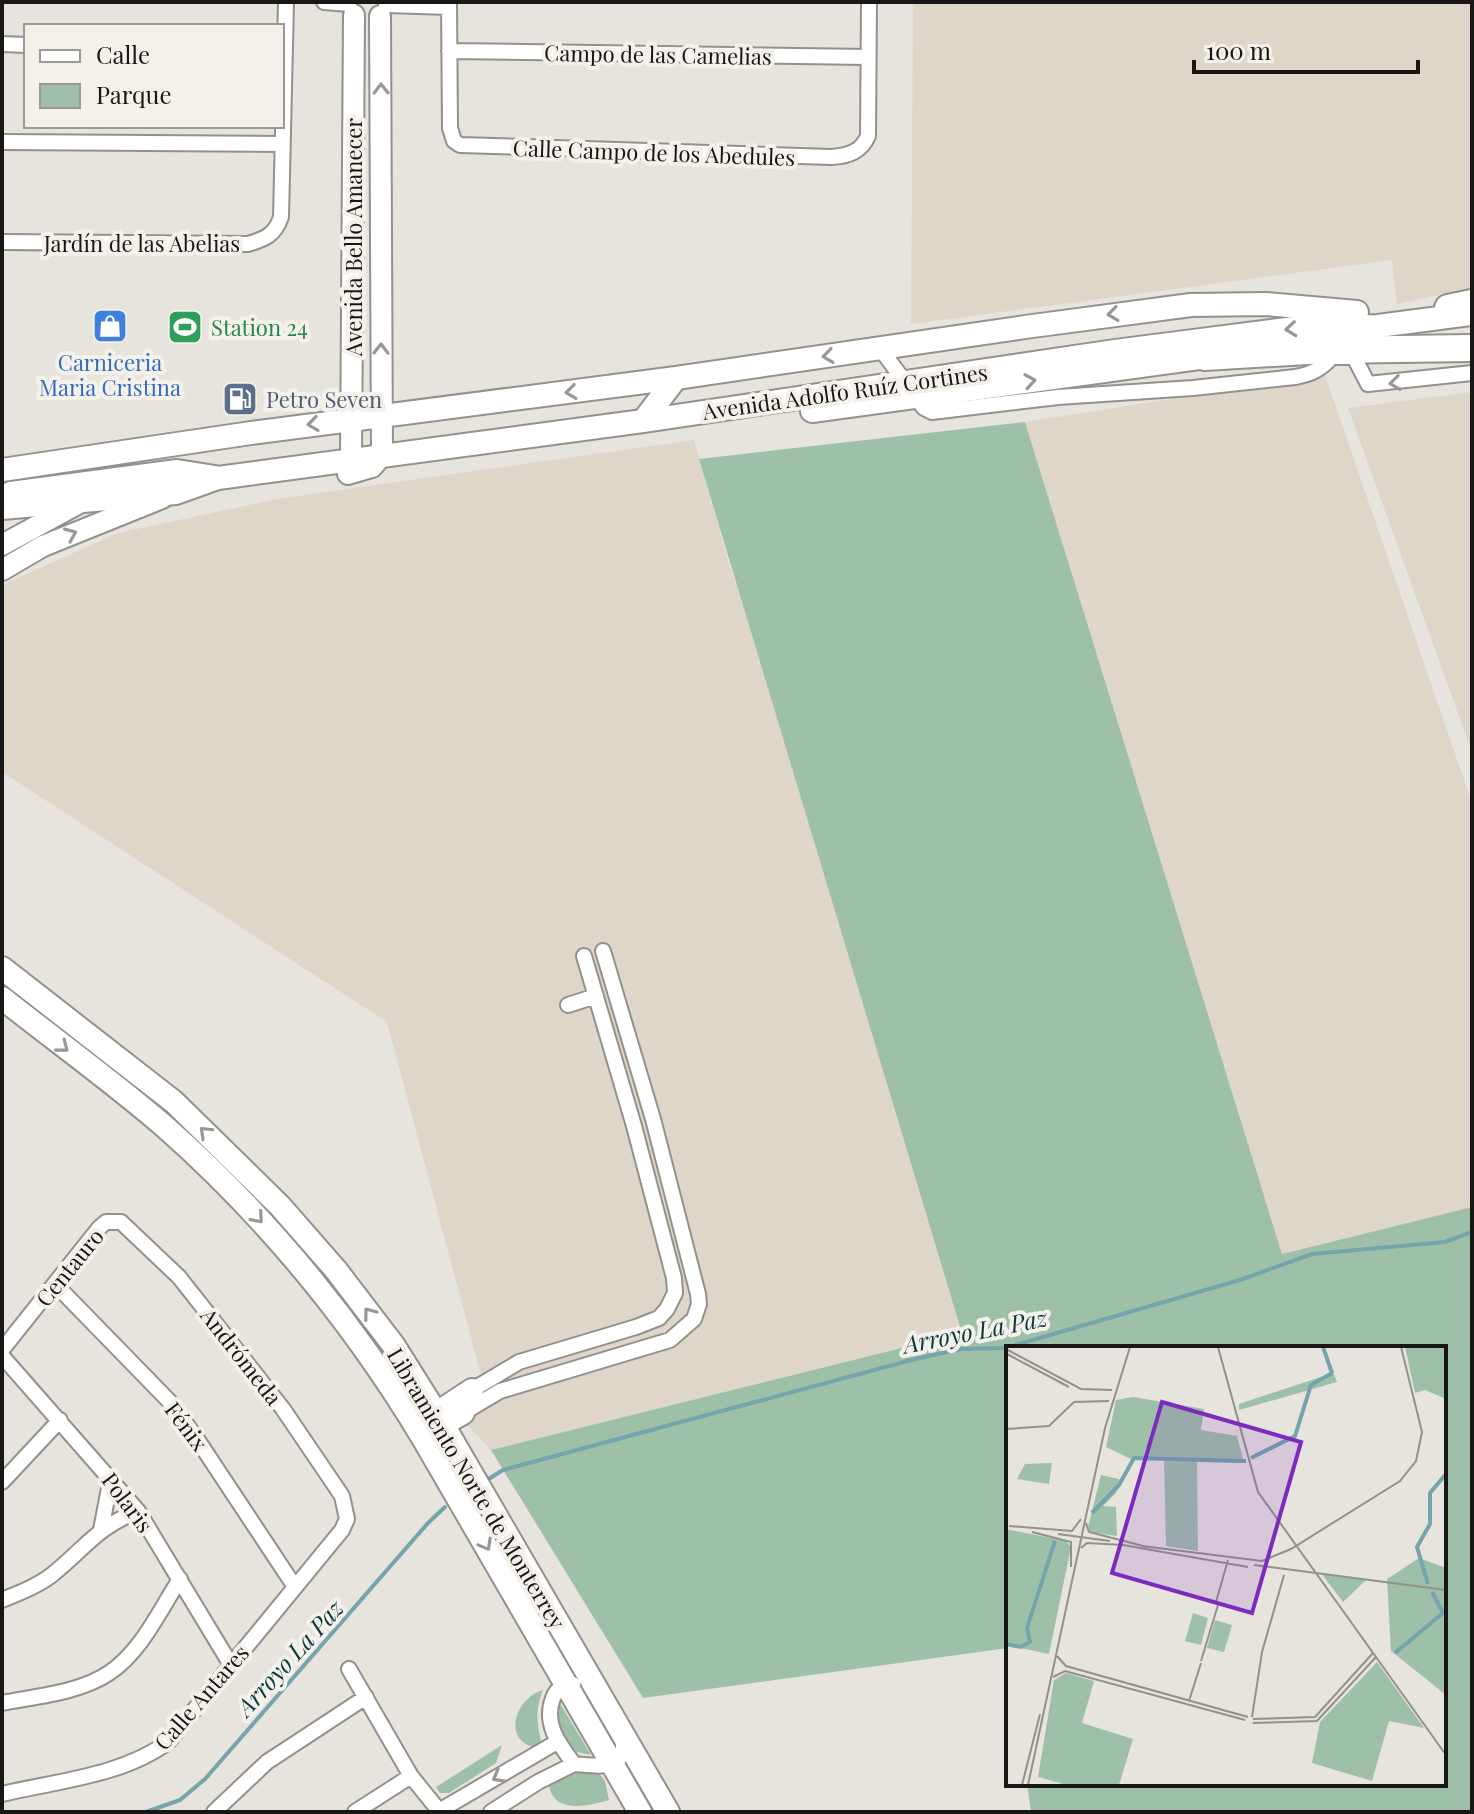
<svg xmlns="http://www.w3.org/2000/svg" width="1474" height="1814" font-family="'Playfair Display',serif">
<rect width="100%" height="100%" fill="#e7e3dd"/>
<path fill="#dfd6ca" d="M913,2H1472V288L1397,304L1392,260L911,324Z
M1325,375L1472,803V1207L1282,1254L1025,422Z
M1472,392V752L1348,408Z
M694,440L730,567L762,658L962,1333L491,1450L457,1414L490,1409L387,1022L2,772V585L118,533L277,499Z"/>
<path fill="#9fc0a8" d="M1025,422L1282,1254L1472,1207V1812H1031L1027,1784H1444V1348H1008V1648L643,1698L491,1450L962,1333L699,459Z
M543,1690C535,1710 537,1722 541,1742L532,1747C502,1737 517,1697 543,1690Z
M558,1700L591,1755L572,1751L555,1723Z
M502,1745L496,1763L449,1793H440L436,1787Z
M574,1770L599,1773L605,1781L609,1800C588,1806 556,1814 549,1787L555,1779Z"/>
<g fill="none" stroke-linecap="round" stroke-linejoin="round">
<path stroke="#74a4ac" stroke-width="4" d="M487,1480L503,1470L915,1359L961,1349L1005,1348L1240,1280L1312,1254L1445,1242L1472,1232
M146,1812L180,1800L205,1779L428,1523L445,1507"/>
<g stroke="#94908b" stroke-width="18">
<path id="street" d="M324,2L349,4
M449,2L450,128L454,141L460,145L831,157C848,156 861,152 868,136L869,2
M386,5L449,7
M2,44L26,45
M449,51L868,57
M2,142L282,144
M2,242L248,244C265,239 275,235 281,217L286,2
M880,348L924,408L932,412L1058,397L1193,388L1295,377C1312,374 1321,369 1332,357H1354L1368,384L1472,373
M568,1005L596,996
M55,1284L170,1402L195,1436L295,1587
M2,1350L99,1228L106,1222H121L179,1277L283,1409L342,1496L347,1519L342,1530L168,1742C122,1776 56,1781 2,1794
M2,1356L138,1511L231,1665
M472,1390L519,1362L636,1327L659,1318L667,1309L675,1293L674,1278L634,1126L584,956
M468,1410L500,1391L670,1340L694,1319L699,1304L698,1294L653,1119L603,951
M2,1482L60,1420
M101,1530L111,1478
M2,1600C19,1593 38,1586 53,1574C85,1548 97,1527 138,1511
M349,1669L411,1776L440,1812
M573,1684C563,1685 557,1688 553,1698C543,1724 559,1744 574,1764C600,1766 627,1772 623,1737
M2,1703C37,1696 79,1693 109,1673C141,1652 160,1610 180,1579
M439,1811L557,1742
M214,1812L267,1762L366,1697
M355,1812L411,1776
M491,1812L538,1782L574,1764"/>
</g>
<g stroke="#94908b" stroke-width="24">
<path id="secondary" d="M354,15L351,458L353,463L363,469
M348,474L372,467L382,455L380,16
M2,545L81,502
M2,570L43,546L162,498"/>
</g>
<g stroke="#94908b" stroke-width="26">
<path id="primary" d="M812,411L1221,355
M643,421L676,378
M2,470L251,433L676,378L1025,327L1191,305L1266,304L1357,312
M11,493L177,471L215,477
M2,508L176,493L218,478L643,421L1115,351L1295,328L1378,326L1470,314
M2,968L174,1102L280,1206L336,1270L394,1346L438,1416L668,1812
M2,998C56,1041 112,1081 164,1126C266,1216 353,1322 423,1438L640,1812
M436,1419L443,1409L472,1390
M430,1421L443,1424L463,1413"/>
</g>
<g stroke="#94908b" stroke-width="30">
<path id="highway" d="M1448,308L1472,303
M1205,357L1325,350L1472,348"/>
</g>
<use href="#street" stroke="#fff" stroke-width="14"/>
<use href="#secondary" stroke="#fff" stroke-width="20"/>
<use href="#primary" stroke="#fff" stroke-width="22"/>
<use href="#highway" stroke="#fff" stroke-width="26"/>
</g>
<defs><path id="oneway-chevron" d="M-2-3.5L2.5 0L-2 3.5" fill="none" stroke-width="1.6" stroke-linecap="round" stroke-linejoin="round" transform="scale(2)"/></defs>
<g stroke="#979796">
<use href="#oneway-chevron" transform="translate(381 89) rotate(-91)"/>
<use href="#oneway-chevron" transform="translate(1113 314) rotate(172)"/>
<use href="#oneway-chevron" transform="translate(1291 329) rotate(174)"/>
<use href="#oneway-chevron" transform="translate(381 349) rotate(-89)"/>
<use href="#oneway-chevron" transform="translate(828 356) rotate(172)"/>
<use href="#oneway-chevron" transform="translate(1030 381) rotate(-9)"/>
<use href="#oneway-chevron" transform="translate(1395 383) rotate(173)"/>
<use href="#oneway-chevron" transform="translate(571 392) rotate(173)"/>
<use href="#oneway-chevron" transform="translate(313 424) rotate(172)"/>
<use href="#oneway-chevron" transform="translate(71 534) rotate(-23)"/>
<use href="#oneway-chevron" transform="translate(63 1047) rotate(38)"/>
<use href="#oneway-chevron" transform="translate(205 1132) rotate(-136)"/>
<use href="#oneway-chevron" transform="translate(258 1218) rotate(49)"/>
<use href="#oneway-chevron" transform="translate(369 1313) rotate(-127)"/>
<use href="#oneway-chevron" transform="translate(486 1545) rotate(61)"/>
<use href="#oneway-chevron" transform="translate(498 1777) rotate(151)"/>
</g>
<defs>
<g id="shop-square" transform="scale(1.8)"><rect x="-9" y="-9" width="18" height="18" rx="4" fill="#3f7fe0" stroke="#f4f0ea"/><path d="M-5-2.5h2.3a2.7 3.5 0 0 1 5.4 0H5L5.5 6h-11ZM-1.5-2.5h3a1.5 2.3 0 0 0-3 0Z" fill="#fff"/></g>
<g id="stadium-square" transform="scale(1.8)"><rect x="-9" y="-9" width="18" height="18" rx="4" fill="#2e9e5b" stroke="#f4f0ea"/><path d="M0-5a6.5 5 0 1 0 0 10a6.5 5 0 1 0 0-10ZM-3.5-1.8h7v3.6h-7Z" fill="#fff"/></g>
<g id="fuel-square" transform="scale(1.8)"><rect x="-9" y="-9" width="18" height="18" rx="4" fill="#5c6f8a" stroke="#f4f0ea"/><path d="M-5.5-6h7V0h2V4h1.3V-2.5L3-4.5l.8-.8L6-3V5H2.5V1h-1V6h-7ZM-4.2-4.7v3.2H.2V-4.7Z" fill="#fff"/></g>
</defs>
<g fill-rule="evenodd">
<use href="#shop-square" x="110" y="326"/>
<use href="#stadium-square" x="185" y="327"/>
<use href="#fuel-square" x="240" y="399"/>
</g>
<g text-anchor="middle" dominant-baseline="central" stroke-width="8" stroke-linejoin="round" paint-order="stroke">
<g font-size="22" fill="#181715" stroke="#f4f0ea">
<text transform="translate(658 54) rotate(1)">Campo de las Camelias</text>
<text transform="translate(654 152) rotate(2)">Calle Campo de los Abedules</text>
<text transform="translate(353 237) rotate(-90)">Avenida Bello Amanecer</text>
<text x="142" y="243">Jardín de las Abelias</text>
<text transform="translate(845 391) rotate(-8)">Avenida Adolfo Ruíz Cortines</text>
<text transform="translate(69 1267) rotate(-51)">Centauro</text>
<text transform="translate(242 1356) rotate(52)">Andrómeda</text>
<text transform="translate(187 1426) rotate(53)">Fénix</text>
<text transform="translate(477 1488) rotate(59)">Libramiento Norte de Monterrey</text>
<text transform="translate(128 1502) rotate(53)">Polaris</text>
<text transform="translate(201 1697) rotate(-49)">Calle Antares</text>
</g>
<g font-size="22" fill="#27864d" stroke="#f4f0ea" text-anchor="start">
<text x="211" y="327">Station 24</text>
</g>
<g font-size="22" fill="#366cbe" stroke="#f4f0ea">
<text x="110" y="362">Carniceria<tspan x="110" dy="25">Maria Cristina</tspan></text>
</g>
<g font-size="22" fill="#4e5e75" stroke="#f4f0ea" text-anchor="start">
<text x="266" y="399">Petro Seven</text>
</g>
<g font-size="24" font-style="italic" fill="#09393f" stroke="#f4f0ea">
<text transform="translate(975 1330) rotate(-11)">Arroyo La Paz</text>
<text transform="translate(289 1657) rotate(-48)">Arroyo La Paz</text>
</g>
</g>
<g transform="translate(1006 1346)">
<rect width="440" height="440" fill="#e7e3dd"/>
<path d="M317,1L331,36L233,64V58L324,28ZM399,1H440V53L419,44L409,47ZM127,51L198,63L195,84L231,90L238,117L191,116L192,205L160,200L158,114L125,113L100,101L110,54ZM46,117L43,138L11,133L19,118ZM95,129L113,133L110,147L97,160L110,161L111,190L83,186L82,181ZM0,183L60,195L65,201L43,308L0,299ZM413,212L440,222V349L385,305L381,233ZM315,227L360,234L337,256ZM187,267L202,272L195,299L179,295ZM209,274L226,279L218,306L201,302ZM371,316L418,382L383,375L366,435L306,417L314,376ZM60,327L88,335L76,377L127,393L113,439H61L32,431L48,334Z" fill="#9fc0a8"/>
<path fill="none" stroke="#74a4ac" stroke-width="4" d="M317,1L326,27M245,112L289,90L305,39L326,27M86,167L113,139L128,112L240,115M422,238L411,201L424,178V147L440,128M0,298L15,301L24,296L21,282L49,195M389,307L437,267L426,246"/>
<path fill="none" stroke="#94918d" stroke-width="2" d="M212,1L252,146L440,409M0,3L75,43L106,44M1,8L63,41M0,83L43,80L68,56L103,55M80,177L83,186L141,201M3,180L66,185L75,173M26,186L65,196V221M52,188L104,195M117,199L242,221M136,200L256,215L285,203L394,135L410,115L416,86L395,1M75,202L81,197L117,199M248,219L440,244M210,256L222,214M51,310L60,320L242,371M195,315L212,259M47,331L59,325L239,374M183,355L195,317M246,371L256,306L278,229M247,373L309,371L367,307M247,377L311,375L370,311M16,439L34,368M22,439L99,82L124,1"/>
<path fill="#7b2cbf" fill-opacity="0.15" stroke="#7b2cbf" stroke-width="4" d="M156,56L295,96L246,267L106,227Z"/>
<rect width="440" height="440" fill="none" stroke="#181715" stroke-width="4"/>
</g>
<rect width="1474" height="1814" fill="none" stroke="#181715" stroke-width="8"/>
<rect x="24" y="24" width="260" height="104" fill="#f4f0ea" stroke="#9c9995" stroke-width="2"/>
<rect x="40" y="50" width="40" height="12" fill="#ffffff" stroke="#9c9995" stroke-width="2"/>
<text x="96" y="64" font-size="24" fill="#181715">Calle</text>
<rect x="40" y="84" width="40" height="24" fill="#9fc0a8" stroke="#9c9995" stroke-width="2"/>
<text x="96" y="104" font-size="24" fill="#181715">Parque</text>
<path d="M1194 60v12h224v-12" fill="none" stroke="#181715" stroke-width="4"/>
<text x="1206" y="60" font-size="24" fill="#181715" stroke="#f4f0ea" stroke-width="6" paint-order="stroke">100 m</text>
</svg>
